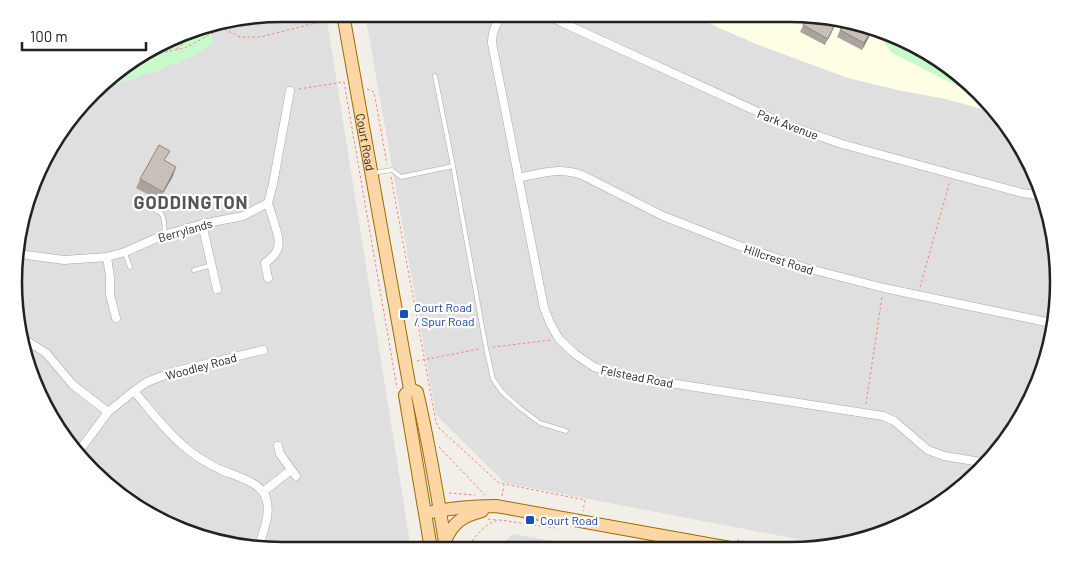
<svg xmlns="http://www.w3.org/2000/svg" width="1072" height="564" font-family="Barlow,sans-serif">
<rect width="100%" height="100%" fill="#f2efe9"/>
<path fill="#e0dfdf" d="M282,14H326L411,549L265,550L163,522L92,471L34,385L14,300L23,213L59,133L101,88L112,84L133,79L143,74L157,71L171,64H176L213,43L210,26Z
M365,14H807L909,42L992,105L1044,196L1058,300L1030,401L992,459L939,505L892,530L833,546L505,483L436,415Z
M513,534L601,549H497Z"/>
<path fill="#ffffe5" d="M692,14H807L909,42L992,105L996,113L946,99L902,91L848,78L761,46L719,28Z"/>
<path fill="#c8facc" d="M210,26L213,43L197,54L176,64H171L157,71L143,74L133,79L112,84L101,88L118,69L195,28Z
M877,33L909,42L981,97L941,78L892,53Z"/>
<g fill="none" stroke-linecap="round" stroke-linejoin="round">
<g stroke="#a9a9a9" stroke-width="5">
<path id="service" d="M772,14C783,19 788,23 798,14
M435,76L453,166
M373,173L392,170L401,177L453,166L486,348L493,379L502,392L520,408L540,423L566,431
M144,205C163,211 166,215 164,235
M125,253L130,267
M194,270L212,265
M354,544L355,549"/>
</g>
<g stroke="#a9a9a9" stroke-width="9">
<path id="minor" d="M503,14C496,24 492,31 492,43L544,308L550,323L559,339L575,354L594,367L618,375L883,416L894,421L928,450L944,456L987,463
M546,14L563,23L787,125L842,144L952,174L1022,193L1044,196
M518,178C543,173 557,167 582,175L663,216L737,245L806,268L884,288L1051,323
M268,203C270,210 273,218 275,226C281,243 281,252 265,263L268,278
M202,224L217,289
M19,254L64,260L107,257L125,252L164,235L202,224L243,216L268,203L273,184L290,91
M107,257L110,277V295L116,318
M24,339L46,353L73,385L108,412
M134,391C150,410 167,433 186,448C195,456 209,464 219,469C232,475 254,480 263,492C274,508 263,532 258,548
M278,446L280,454L296,476
M79,451L108,412L134,391L147,382L173,372L263,350
M263,492L291,470"/>
</g>
<g stroke="#a06b00" stroke-width="14">
<g id="primary">
<path id="s1" d="M343,14L410,389"/>
<path d="M410,389L417,392C429,444 438,497 446,549"/>
<path d="M410,389L405,395L431,549"/>
<path d="M426,513C450,508 472,506 496,506L730,548"/>
<path d="M445,541C453,522 463,516 482,511"/>
</g>
</g>
<path stroke="#fa8072" stroke-width="1" stroke-dasharray="2.5 2.5" stroke-linecap="butt" d="M223,27L231,22
M177,49C183,45 186,39 189,32
M131,63L133,65L131,69
M127,65V68L130,69
M133,65L154,54L185,48L222,28L240,37H260L332,19
M116,72L127,68
M344,82L397,388
M299,89L344,82
M367,89L374,92L387,164
M391,177L436,422L440,429L499,483L585,500L583,511
M920,287L950,181
M493,347L551,340
M417,361L479,349
M866,404L882,297
M439,447L485,495
M449,493L475,495
M502,496L504,485
M488,519L497,520
M737,540L785,548
M466,549C475,538 484,522 500,520L555,528"/>
<use href="#service" stroke="#fff" stroke-width="4"/>
<use href="#minor" stroke="#fff" stroke-width="8"/>
<use href="#primary" stroke="#fcd6a4" stroke-width="12"/>
</g>
<path fill="#aba49e" d="M808,15L837,22L825,45L800,32Z
M840,30L869,37L862,50L837,37Z
M166,161L173,176L159,200L136,188L140,179Z"/>
<path fill="#8b8681" d="M871,31L869,37L862,50L864,43Z
M176,167L173,176L159,200L163,192Z"/>
<path fill="#c7bfb8" stroke="#8b8681" d="M808,15L836,22L828,39L803,25Z
M843,24L871,31L864,43L840,30Z
M159,145L170,151L164,160L176,167L163,192L140,179Z"/>
<g fill="#1a4fb4" stroke="#fff" stroke-width="2">
<rect x="399" y="309" width="10" height="10" rx="2.5"/>
<rect x="525" y="515" width="10" height="10" rx="2.5"/>
</g>
<g text-anchor="middle" dominant-baseline="central" stroke-width="4.5" stroke-linejoin="round" paint-order="stroke">
<g font-size="12" fill="#222" stroke="#fff">
<text transform="translate(788 124) rotate(21)">Park Avenue</text>
<text stroke="none"><textPath href="#s1" startOffset="130">Court Road</textPath></text>
<text transform="translate(185 230) rotate(-16)">Berrylands</text>
<text transform="translate(779 259) rotate(18)">Hillcrest Road</text>
<text transform="translate(201 366) rotate(-15)">Woodley Road</text>
<text transform="translate(637 376) rotate(11)">Felstead Road</text>
</g>
<g font-size="12" fill="#164399" stroke="#fff" text-anchor="start">
<text x="414" y="307">Court Road<tspan x="414" dy="14">/ Spur Road</tspan></text>
<text x="540" y="520">Court Road</text>
</g>
<g font-size="18" font-weight="bold" letter-spacing="1" fill="#555" stroke="#fff">
<text x="191" y="202">GODDINGTON</text>
</g>
</g>
<path d="M0 0H1072V564H0ZM282 22H790A260 260 0 0 1 1050 282V282A260 260 0 0 1 790 542H282A260 260 0 0 1 22 282V282A260 260 0 0 1 282 22Z" fill="#fff" fill-rule="evenodd"/>
<path fill="none" stroke="#222" stroke-width="2.5" d="M282 22H790A260 260 0 0 1 1050 282V282A260 260 0 0 1 790 542H282A260 260 0 0 1 22 282V282A260 260 0 0 1 282 22Z"/>
<path d="M22 42v8h124v-8" fill="none" stroke="#222222" stroke-width="2.5"/>
<text x="30" y="42" font-size="15" fill="#222222" stroke="#ffffff" stroke-width="4" paint-order="stroke">100 m</text>
</svg>
